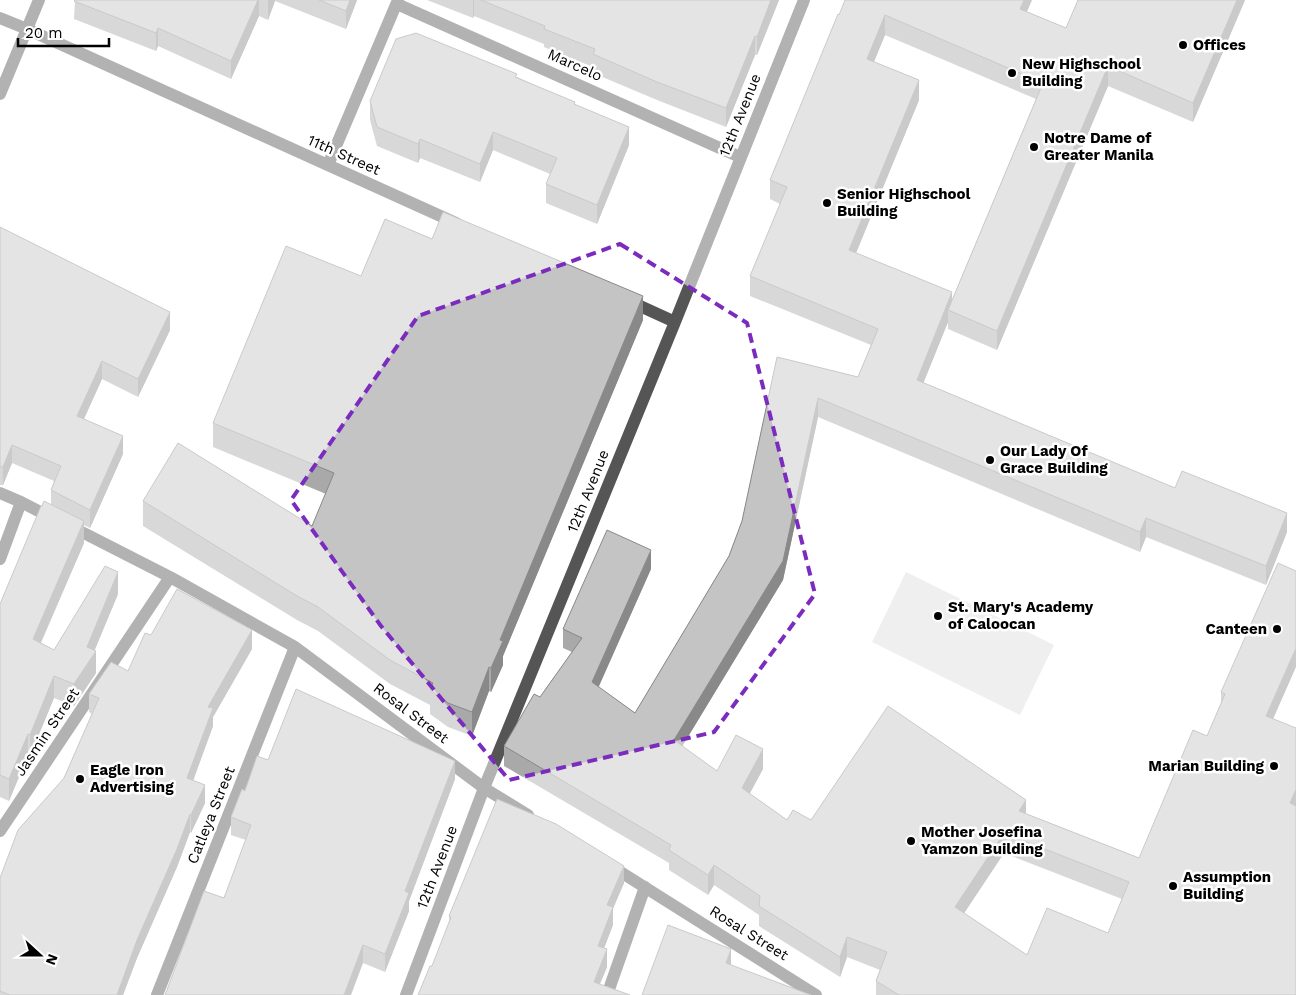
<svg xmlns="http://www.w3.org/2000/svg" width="1296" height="995" font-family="'Work Sans',sans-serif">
<rect width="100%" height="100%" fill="#fff"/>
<path fill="#dcdcdc" d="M906,572L1054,645L1020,715L872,642Z"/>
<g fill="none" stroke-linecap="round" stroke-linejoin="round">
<path stroke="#555" stroke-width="12" d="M397,4L740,157
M0,18L27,29L456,223
M0,94L39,0
M328,165L398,0
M629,301L675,322
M0,493L21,502L52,518
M70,526L170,577L295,647L484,788L528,815
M0,559L21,502
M0,831L170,577
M611,866L816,995
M157,995L295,647
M406,995L484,788L675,322L804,0
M607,995L645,887"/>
</g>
<path fill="#a9a9a9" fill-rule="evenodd" d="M75,0H357L346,29L275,1L268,20L259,16L231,79L158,46L156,51L74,19Z
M427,0H779L757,55H755L726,127L657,100L593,73V67L544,47V44L474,16L473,18Z
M1078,0H1245L1193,122L1108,86L997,350L948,329V322L923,383L1175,488L1287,532L1266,585L1146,537L1140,552L818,417L783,580L682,746L717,771L763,769L749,794L787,820L1026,814L1139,858L1207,736L1221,704V692L1274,719L1296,995H876V981L880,970L847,957L840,977L759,926V915L714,885L708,895L669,870V863L504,766V746L540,697L572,652L563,648V629L651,569L598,687L635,713L729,556L742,521L777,357L858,377L871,345L750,296V276L780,204L770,199V180L839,15L1027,12L1066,28ZM885,35L1036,99L952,300L856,253L919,100L874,62ZM1004,853L1122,899L1108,933L1027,955L964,913Z
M517,77L575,104L629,145L597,224L546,203V184L550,174L493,150L480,182L420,158L418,163L377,146L370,120V101Z
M0,227L170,330L138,397L102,379L84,419L123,454L90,528L84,525V543L41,643L54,650L118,594L94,651L96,673L74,706L54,698L30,756L28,755L9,801L0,797V604L42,506L51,504V490L54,481L12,463L3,485H0Z
M432,239L643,320L503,656V665L491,692L489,691L472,736L448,727L430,714V705L390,684L318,631L297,620L143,526V501L312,526L326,494L213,447V423L361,276Z
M151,635L252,649L213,717V726L193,781L205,803L191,833L190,832L177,867L137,958L123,995H0V878L64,778L92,714L89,712V694L128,671Z
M268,760L455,779L409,901V911L385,972L363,963L224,898L246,840L231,835V817L245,791Z
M624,883L613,907V925L604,948L607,967L600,984L432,966L449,924V916Z"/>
<path fill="#898989" d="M258,0H259V16L231,79V61Z
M268,0H275V1L268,20Z
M350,0H357L346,29V11Z
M473,0H474V16L473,18Z
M771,0H779L757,55V37Z
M1024,0H1032L1020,28V9Z
M1237,0H1245L1193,122V103Z
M885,15V35L867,78V59Z
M158,28V46L156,51V33Z
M755,36V55L726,127V108Z
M1108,66V86L997,350V331Z
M919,80V100L849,270V250Z
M629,127V145L597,224V205Z
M493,132V150L480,182V164Z
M420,139V158L418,163V144Z
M952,292V312L948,310V322L917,399V380Z
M643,296V320L503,656V665L491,692V668L500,640Z
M170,312V330L138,397V379Z
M102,361V379L77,434V416Z
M818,398V417L783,580L674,760V740Z
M123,436V454L90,528V510Z
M12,445V463L3,485V467Z
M1287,513V532L1266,585V566Z
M1146,518V537L1140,552V532Z
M84,521V543L33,660V639Z
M651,550V569L592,702V682Z
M118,572V594L91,659L96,651V673L74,706V684L87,647Z
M252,630V649L213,717V726L187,797V778L208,707Z
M1296,648V667L1266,735V716Z
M489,667V691L472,736V712Z
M54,676V698L30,756V735Z
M28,734V755L9,801V779Z
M763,749V769L742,808V788Z
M455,761V779L409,901V911L385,972V954L405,891Z
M205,785V803L191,833V815Z
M1296,789V808L1290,803Z
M1026,800V820L1019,811Z
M190,814V832L177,867L137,958L123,995H117L137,940Z
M1004,833V853L955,927V907Z
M714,865V885L708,895V875Z
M624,866V883L607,923V905Z
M613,907V925L598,964V946Z
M847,937V957L840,977V957Z
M363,945V963L351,995H344Z
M607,949V967L595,995L594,982Z
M731,949V967L726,963Z"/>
<path fill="#c4c4c4" stroke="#898989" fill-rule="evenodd" d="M75,0H258L231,61L158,28L156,33L74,1Z
M319,0H350L346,11Z
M481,0H771L757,37L755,36L726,108L657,82L593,54L595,49L544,29L545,26Z
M845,0H1024L1020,9L1066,28L1078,0H1237L1193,103L1108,66L997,331L948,310L1043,83L885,15L867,59L919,80L849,250L952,292L917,380L1175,488L1182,471L1287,513L1266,566L1146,518L1140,532L818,398L783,561L674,740L717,771L736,735L763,749L742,788L787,820L793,810L811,820L888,706L1026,800L1019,811L1139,858L1193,730L1207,736L1225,694L1221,692L1278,563L1296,571V648L1266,716L1296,728V789L1290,803L1296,806V995H899L876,981L887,952L847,937L840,957L759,906L760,896L714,865L708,875L669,850L671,845L504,746L534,694L540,697L582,638L563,629L607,530L651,550L592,682L635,713L729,556L742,521L777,357L858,377L878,329L750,276L787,187L770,180L838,14L839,15ZM1004,833L1129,882L1108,933L1047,908L1027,955L955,907Z
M416,33L517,74L515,77L575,102L574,104L629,127L597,205L546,184L557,158L493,132L480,164L420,139L418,144L377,127L370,101L396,39Z
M443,212L643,296L500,640L503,641L491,668L489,667L472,712L448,703L430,690L433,683L390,660L318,607L297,596L143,501L178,443L312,526L334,473L213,423L286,246L361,276L385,219L432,239Z
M0,227L170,312L138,379L102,361L77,416L123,436L90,510L51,490L61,466L12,445L3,467H0Z
M44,501L84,521L33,639L54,650L105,566L118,572L87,647L96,651L74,684L54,676L30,735L28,734L9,779L0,775V604L41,506H42Z
M177,589L252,630L208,707L213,708L187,778L205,785L191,815L190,814L177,849L137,940L117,995H10L0,991V878L18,830L64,778L99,698L89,694L111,662L128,671L145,633L151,635Z
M296,689L455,761L405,891L409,893L385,954L363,945L344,995H165L204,891L224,898L251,825L231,817L242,789L245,791L257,756L268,760Z
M497,799L556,824L624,866L607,905L613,907L598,946L607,949L594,982L630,995H418L430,966H432L451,917L449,916Z
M668,925L731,949L726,963L811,995H642Z"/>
<path d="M0 0H1296V995H0ZM620,244L747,323L815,594L714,732L509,780L381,626L291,500L418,316Z" fill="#fff" fill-opacity=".55" fill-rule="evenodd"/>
<path fill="none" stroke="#7b2cbf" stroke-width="4" stroke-dasharray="10 6" stroke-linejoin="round" d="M620,244L747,323L815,594L714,732L509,780L381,626L291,500L418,316Z"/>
<g fill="#000" stroke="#fff" stroke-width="2">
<circle cx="1183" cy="45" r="5"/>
<circle cx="1012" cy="73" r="5"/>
<circle cx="1034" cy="147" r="5"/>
<circle cx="827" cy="203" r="5"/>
<circle cx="990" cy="460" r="5"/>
<circle cx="938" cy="616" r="5"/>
<circle cx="1277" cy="629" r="5"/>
<circle cx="1274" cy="766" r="5"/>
<circle cx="80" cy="779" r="5"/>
<circle cx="911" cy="841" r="5"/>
<circle cx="1173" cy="886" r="5"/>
</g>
<g text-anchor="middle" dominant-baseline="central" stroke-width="5" stroke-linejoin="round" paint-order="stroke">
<g font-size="15" font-weight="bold" fill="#000" stroke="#fff" text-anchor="start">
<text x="1193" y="45">Offices</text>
<text x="1022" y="64">New Highschool<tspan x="1022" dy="17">Building</tspan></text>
<text x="1044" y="138">Notre Dame of<tspan x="1044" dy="17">Greater Manila</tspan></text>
<text x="837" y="194">Senior Highschool<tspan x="837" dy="17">Building</tspan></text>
<text x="1000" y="451">Our Lady Of<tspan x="1000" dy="17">Grace Building</tspan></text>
<text x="948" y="607">St. Mary's Academy<tspan x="948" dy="17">of Caloocan</tspan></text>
<text x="1267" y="629" text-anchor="end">Canteen</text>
<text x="1264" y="766" text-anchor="end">Marian Building</text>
<text x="90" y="770">Eagle Iron<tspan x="90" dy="17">Advertising</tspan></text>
<text x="921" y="832">Mother Josefina<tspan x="921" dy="17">Yamzon Building</tspan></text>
<text x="1183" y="877">Assumption<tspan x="1183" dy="17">Building</tspan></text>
</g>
<g font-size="15" fill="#000" stroke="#fff">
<text transform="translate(575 65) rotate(24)">Marcelo</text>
<text transform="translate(740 115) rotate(-68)">12th Avenue</text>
<text transform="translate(344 155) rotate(24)">11th Street</text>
<text transform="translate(588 491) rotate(-68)">12th Avenue</text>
<text transform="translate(411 713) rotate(37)">Rosal Street</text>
<text transform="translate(47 732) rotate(-56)">Jasmin Street</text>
<text transform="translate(211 815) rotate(-68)">Catleya Street</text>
<text transform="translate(437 867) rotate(-69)">12th Avenue</text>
<text transform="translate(749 933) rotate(32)">Rosal Street</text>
</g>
</g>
<g transform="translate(40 955) rotate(111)" stroke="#ffffff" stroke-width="4" paint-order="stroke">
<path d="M0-4L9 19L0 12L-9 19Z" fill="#000000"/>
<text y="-8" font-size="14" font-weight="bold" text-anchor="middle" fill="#000000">N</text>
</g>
<path d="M18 38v8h91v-8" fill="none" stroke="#000000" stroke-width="2.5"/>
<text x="25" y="38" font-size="15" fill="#000000" stroke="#ffffff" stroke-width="4" paint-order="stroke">20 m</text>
</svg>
